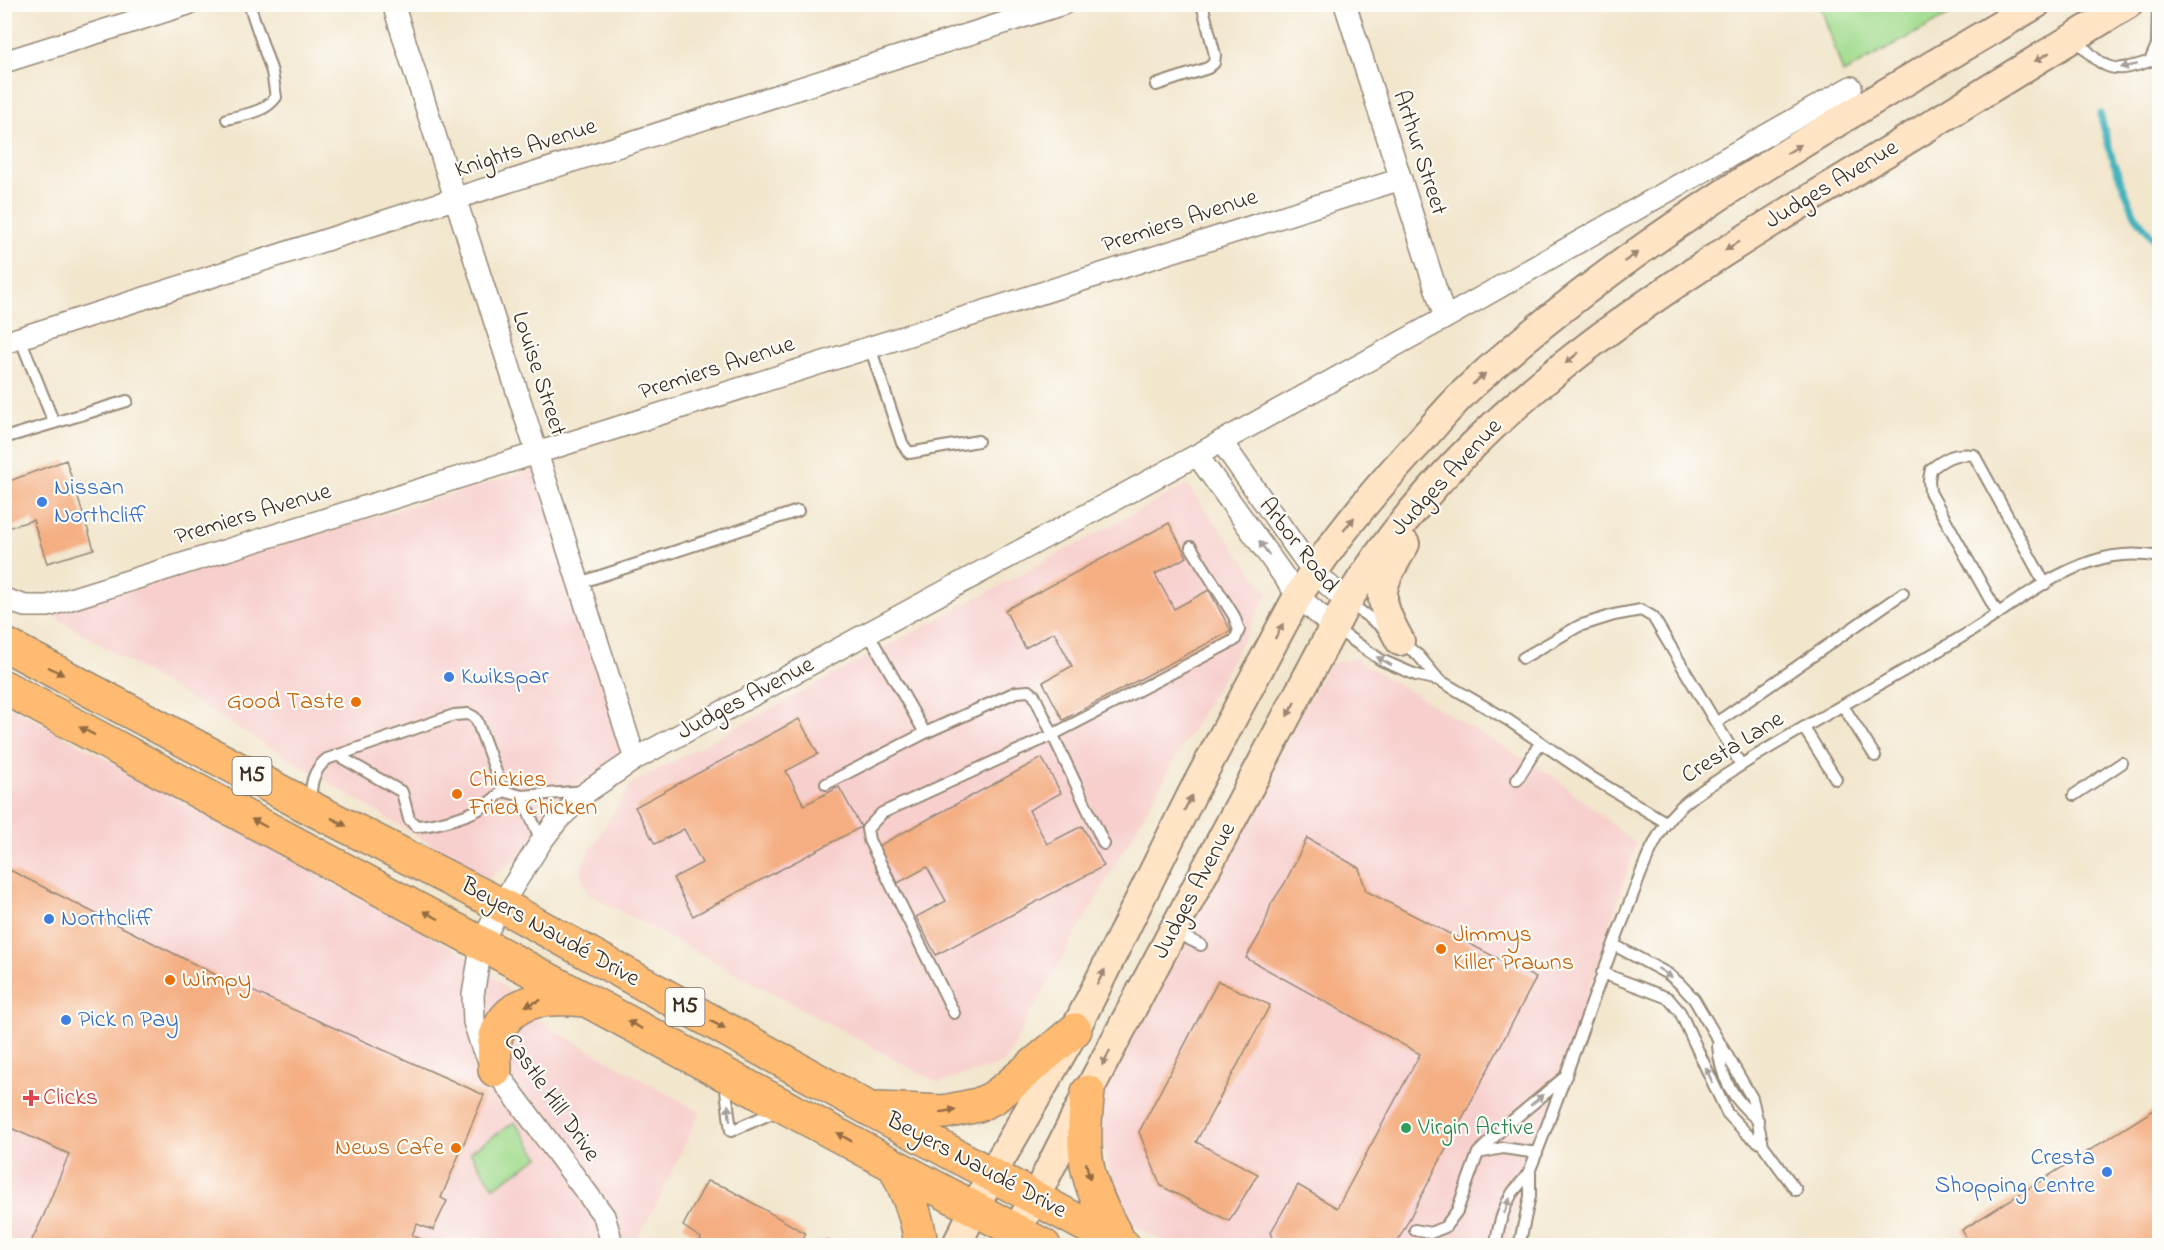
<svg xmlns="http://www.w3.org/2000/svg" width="2164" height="1250" font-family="'Indie Flower',sans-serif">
<rect width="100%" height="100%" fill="#fdfcf7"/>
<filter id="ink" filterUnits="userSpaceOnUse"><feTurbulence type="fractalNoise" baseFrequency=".0167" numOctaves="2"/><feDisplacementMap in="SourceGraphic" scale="12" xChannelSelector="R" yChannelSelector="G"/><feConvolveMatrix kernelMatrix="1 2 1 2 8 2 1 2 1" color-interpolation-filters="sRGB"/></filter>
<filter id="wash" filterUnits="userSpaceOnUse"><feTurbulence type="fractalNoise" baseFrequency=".008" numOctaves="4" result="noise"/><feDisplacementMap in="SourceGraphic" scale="24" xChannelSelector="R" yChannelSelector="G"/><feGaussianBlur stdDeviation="1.35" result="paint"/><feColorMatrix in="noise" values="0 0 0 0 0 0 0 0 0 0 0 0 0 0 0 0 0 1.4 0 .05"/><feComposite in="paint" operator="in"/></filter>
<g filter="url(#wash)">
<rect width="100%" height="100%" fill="#f2e6cd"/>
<path fill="#f7d0ce" d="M534,469L633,757L521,856L488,879L50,614Z
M1187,485L1269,594L1003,1063L939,1083L589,894L579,869L631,784Z
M1355,659L1553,776L1636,844L1506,1245H1170L1119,1217L1094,1099L1327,667L1337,662Z
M4,703L478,962L547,1026L700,1112L657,1203L633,1245H5Z"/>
<path fill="#a2dc8f" stroke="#6e8356" stroke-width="1.5" d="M1820,4H1967V5L1843,73Z
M515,1122L539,1157L494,1187L470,1152Z"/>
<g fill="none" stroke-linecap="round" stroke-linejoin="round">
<path stroke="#44b3bd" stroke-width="7" d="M2100,114L2113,161L2135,215L2160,247"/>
</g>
<g id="blocks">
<path fill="#f4ae82" d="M66,460L94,549L47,563L33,520L4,529V483Z
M1169,523L1187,557L1155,574L1174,609L1209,590L1231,631L1063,720L1043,682L1072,666L1054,632L1025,648L1005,610Z
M799,719L818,754L786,771L804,805L839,787L861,827L693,916L673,878L702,863L684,829L655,844L635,807Z
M1042,758L1061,793L1029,810L1047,844L1082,826L1104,866L936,955L916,917L946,901L927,867L898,883L878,846Z
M1307,838L1359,868L1366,891L1536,978L1395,1246H1276L1271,1232L1298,1185L1337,1208L1420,1054L1246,958L1264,927L1271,904L1285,883Z
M4,867L214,974L484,1095L441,1198L447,1201L433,1230L417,1224L412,1235L435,1246H29L43,1217L69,1154L4,1125Z
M1218,981L1270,1005L1196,1142L1258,1174L1229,1221L1161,1186L1139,1132Z
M2160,1106V1246H1971L1962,1230Z
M707,1181L725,1187L805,1233L802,1246H698L701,1238L683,1226Z
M827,1240L837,1246H810V1245Z"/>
</g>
</g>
<g filter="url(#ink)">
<use href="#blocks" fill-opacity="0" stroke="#968876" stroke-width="1.5"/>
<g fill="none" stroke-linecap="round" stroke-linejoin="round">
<g stroke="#968876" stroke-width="14">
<path id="lane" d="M2076,39C2104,69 2110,75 2150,61L2157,45L2158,4
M1156,85L1208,68L1214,63L1215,55L1202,4
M227,119C246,114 264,113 276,97L272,72L249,4
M20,338L54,423
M870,347L902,443L909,453L978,441
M4,438L127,401
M579,583L798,511
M1348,602L1386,630
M1998,614L1930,492L1929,480L1931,469C1947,457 1954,453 1974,455L2045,584
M1335,628L1381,660L1416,675L1439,680L1508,720L1594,779L1667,823
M868,633L925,733
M1401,642L1418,655L1439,680
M1523,658L1579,626L1614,615L1641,610L1653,617L1741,765
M1843,706L1875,756
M1716,723L1903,593
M1804,728L1836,779
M337,755L402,792L409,819L416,826C432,826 466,817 481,808C489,804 496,797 503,791
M1517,780L1540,743
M826,784L925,733L1016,692L1029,691L1034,695L1104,844
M503,791L522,796L586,791
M2074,795L2122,763
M522,796L541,841
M310,804C311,785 312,771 327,759L454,715L468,714L474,717L477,721L503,791
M1174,932L1201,945
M1614,945L1668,974L1679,983L1694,999L1752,1098L1763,1145
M1602,973L1668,998L1680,1012L1727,1113L1747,1134L1763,1145L1796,1190
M954,1013L869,840L867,829L882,813L1052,735L1235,640L1239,630L1234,616L1191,547
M1718,1045C1720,1077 1733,1100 1758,1120
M725,1082L731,1131L779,1110
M1478,1153L1503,1148L1537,1153
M1415,1230L1430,1233L1445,1227L1457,1211L1478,1153L1501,1130L1566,1076
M1496,1246C1497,1229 1504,1206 1513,1192C1519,1184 1528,1177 1531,1167C1563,1087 1590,1005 1621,925C1635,891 1646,852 1667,822C1684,799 1709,786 1732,771C1810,720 1894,679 1973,630C2011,606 2049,575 2093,561C2114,554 2138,553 2160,557
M1519,1246L1530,1196V1172"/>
</g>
<g stroke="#968876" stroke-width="24">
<path id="street" d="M393,4L635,759
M1345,4L1445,318
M4,62L188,4
M4,343L1063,4
M1221,441L1297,549L1313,571L1347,602
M1197,455L1298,596L1334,628
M4,599L25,606H48L537,453L1401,179
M609,1246L610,1236L604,1216L495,1070L482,1047L474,1022L473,995L482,942L501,905L541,842L557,821L588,791L635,759L1197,455L1445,318L1851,87"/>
</g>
<g stroke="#968876" stroke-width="32">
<path id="secondary" d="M1400,641C1374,594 1379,589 1405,544
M956,1246L992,1174L1075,1030L1193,792L1298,596C1330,544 1369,497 1410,452C1431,430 1450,405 1472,385C1640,231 1841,120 2036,4
M1007,1246L1035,1198L1088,1092L1347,602C1461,415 1651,295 1834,184C1932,124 2030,65 2128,4"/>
</g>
<g stroke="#968876" stroke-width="36">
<path id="primary" d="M4,644L309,807L501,905L868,1108L1124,1246
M4,687L1044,1246
M495,1070C495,1060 493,1046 496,1036C510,996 551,997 585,1000
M1088,1092C1079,1159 1087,1185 1120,1243
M879,1109L944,1112L978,1105L993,1098L1005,1089L1075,1030
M895,1166C907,1192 918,1216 921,1246"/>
</g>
<use href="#lane" stroke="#fff" stroke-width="10"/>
<use href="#street" stroke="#fff" stroke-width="21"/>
<use href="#secondary" stroke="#ffe4c6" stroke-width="28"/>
<use href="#primary" stroke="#febb71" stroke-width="33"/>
</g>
<defs><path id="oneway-solid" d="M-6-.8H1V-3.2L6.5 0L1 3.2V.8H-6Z" transform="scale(1.5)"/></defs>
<g fill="#9d8772">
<use href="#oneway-solid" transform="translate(2042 57) rotate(149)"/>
<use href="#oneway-solid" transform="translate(1794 149) rotate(-32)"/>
<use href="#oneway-solid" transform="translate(1732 246) rotate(147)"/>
<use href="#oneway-solid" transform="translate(1631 257) rotate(-34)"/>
<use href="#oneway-solid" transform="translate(1572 358) rotate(140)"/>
<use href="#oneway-solid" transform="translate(1479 379) rotate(-41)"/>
<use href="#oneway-solid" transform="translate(1349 524) rotate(-52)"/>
<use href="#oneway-solid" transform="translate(1279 631) rotate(-62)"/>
<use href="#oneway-solid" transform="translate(1291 709) rotate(118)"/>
<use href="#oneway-solid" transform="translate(1188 803) rotate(-64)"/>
<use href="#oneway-solid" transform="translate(1101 977) rotate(-63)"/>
<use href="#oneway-solid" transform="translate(1106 1058) rotate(118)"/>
</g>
<g fill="#a79f9a">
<use href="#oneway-solid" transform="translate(2129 66) rotate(168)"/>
<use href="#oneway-solid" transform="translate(1264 548) rotate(-126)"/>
<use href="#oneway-solid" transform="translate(1384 661) rotate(-151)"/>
<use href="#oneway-solid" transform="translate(1665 973) rotate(33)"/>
<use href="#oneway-solid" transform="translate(1709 1075) rotate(-115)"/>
<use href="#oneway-solid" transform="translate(1537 1100) rotate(-40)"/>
<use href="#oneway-solid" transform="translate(729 1113) rotate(-97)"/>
<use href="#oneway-solid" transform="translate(1507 1206) rotate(-69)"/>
</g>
<g fill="#936b43">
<use href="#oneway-solid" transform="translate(56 671) rotate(28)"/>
<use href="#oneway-solid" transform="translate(87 731) rotate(-152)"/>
<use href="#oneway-solid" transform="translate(339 822) rotate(27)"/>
<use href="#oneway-solid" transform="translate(259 823) rotate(-152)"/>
<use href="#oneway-solid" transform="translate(431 915) rotate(-152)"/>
<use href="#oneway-solid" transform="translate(533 1003) rotate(159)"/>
<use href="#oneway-solid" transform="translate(635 1025) rotate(-152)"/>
<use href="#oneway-solid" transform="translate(718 1025) rotate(29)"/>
<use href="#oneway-solid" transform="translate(948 1111) rotate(-9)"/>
<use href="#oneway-solid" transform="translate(844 1137) rotate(-151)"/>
<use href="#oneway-solid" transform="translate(1088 1171) rotate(77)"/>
</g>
</g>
<g fill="#3f7fe0" stroke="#fdfcf7" stroke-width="2">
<circle cx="42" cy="502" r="6"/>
<circle cx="449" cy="677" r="6"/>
<circle cx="49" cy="919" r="6"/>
<circle cx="66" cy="1020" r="6"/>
<circle cx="2107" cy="1172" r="6"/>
</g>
<g fill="#e8710a" stroke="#fdfcf7" stroke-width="2">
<circle cx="356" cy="702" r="6"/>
<circle cx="457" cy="794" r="6"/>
<circle cx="1441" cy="949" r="6"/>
<circle cx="170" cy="980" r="6"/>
<circle cx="456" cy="1148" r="6"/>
</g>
<path fill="#e0444e" stroke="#fdfcf7" stroke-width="2" d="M28 1089h6v6h6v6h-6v6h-6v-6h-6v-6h6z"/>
<circle fill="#2e9e5b" stroke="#fdfcf7" stroke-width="2" cx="1406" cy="1128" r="6"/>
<g text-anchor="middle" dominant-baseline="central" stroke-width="4.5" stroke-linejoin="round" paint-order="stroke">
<g fill="#fdfcf7" stroke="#75695f" stroke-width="1.5">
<rect x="232.5" y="757" width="39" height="38" rx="4.5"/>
<rect x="665.5" y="988" width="39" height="38" rx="4.5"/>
</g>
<g font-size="22" font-weight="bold" fill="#3b2a1e">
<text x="252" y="776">M5</text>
<text x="685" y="1007">M5</text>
</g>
<g font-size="24" fill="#3b2a1e" stroke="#fdfcf7">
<text transform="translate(526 149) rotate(-18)">Knights Avenue</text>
<text transform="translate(1419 153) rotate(72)">Arthur Street</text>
<text transform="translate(1832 185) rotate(-31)">Judges Avenue</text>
<text transform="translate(1180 222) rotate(-18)">Premiers Avenue</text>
<text transform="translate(717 369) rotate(-18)">Premiers Avenue</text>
<text transform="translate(538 374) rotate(72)">Louise Street</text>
<text transform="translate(1447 478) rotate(-47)">Judges Avenue</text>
<text transform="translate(253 515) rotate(-17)">Premiers Avenue</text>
<text transform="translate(1298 546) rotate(52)">Arbor Road</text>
<text transform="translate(746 699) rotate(-28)">Judges Avenue</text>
<text transform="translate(1733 748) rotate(-32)">Cresta Lane</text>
<text transform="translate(1195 891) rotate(-62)">Judges Avenue</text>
<text transform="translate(550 933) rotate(29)">Beyers Naudé Drive</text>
<text transform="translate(551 1098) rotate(55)">Castle Hill Drive</text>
<text transform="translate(976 1166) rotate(28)">Beyers Naudé Drive</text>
</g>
<g font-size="24" fill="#366cbe" stroke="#fdfcf7" text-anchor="start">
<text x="54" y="488">Nissan<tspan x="54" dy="28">Northcliff</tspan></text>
<text x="461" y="677">Kwikspar</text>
<text x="61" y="919">Northcliff</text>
<text x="78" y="1020">Pick n Pay</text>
<text x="2095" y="1158" text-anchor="end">Cresta<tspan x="2095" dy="28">Shopping Centre</tspan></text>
</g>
<g font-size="24" fill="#c56008" stroke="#fdfcf7" text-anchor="start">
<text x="344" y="702" text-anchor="end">Good Taste</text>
<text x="469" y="780">Chickies<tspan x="469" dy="28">Fried Chicken</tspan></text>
<text x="1453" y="935">Jimmys<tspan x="1453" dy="28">Killer Prawns</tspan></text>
<text x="182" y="980">Wimpy</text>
<text x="444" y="1148" text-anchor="end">News Cafe</text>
</g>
<g font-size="24" fill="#be3a42" stroke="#fdfcf7" text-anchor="start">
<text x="43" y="1098">Clicks</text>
</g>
<g font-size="24" fill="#27864d" stroke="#fdfcf7" text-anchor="start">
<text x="1418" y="1128">Virgin Active</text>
</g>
</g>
<rect width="2164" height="1250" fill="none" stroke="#fdfcf7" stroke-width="24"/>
</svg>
